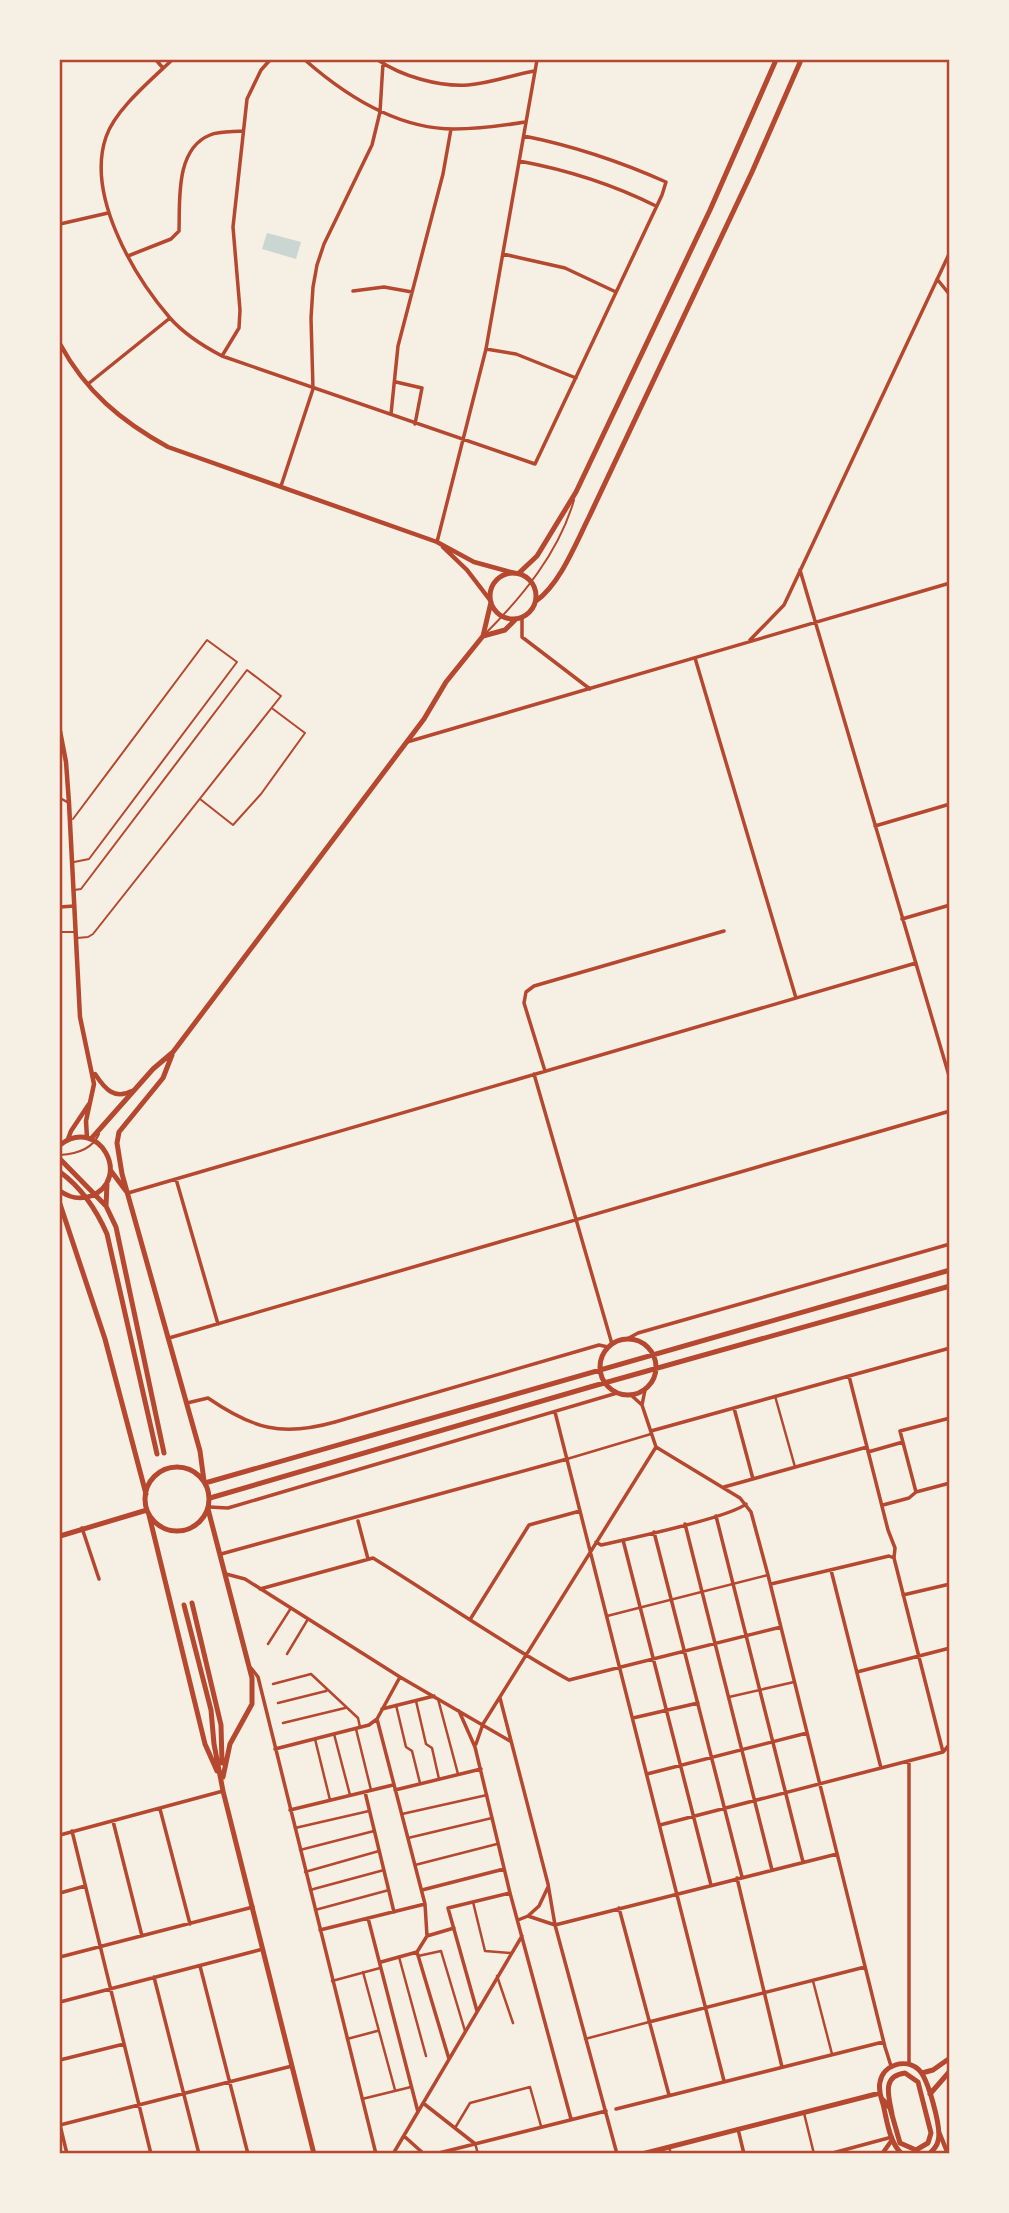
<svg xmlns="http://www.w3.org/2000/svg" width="1009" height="2213" font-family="'Space Grotesk',sans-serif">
<rect width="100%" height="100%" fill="#f6efe4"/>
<path fill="#c9d6d2" d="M267,233L301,242L296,259L262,249Z"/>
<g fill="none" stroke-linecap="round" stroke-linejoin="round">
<path stroke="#b5482f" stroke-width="2" d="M485,634C523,596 559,552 574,500
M200,799L233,825L261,794L305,733L273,709
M73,819L207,640L237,662L89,859L74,862
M74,890L81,889L247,670L281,696L93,934L88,937L77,938
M61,932H75
M60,1155C76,1154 92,1150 99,1134"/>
<path stroke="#b5482f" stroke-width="2.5" d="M60,798L69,803
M775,1396L795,1467
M567,1459L651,1434
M607,1616L768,1575
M268,1644L291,1608
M287,1654L308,1619
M273,1684L311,1674L358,1718L360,1727
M729,1697L794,1682
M438,1699L458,1774
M416,1701L426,1744L432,1748L439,1779
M278,1703L326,1691
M396,1705L406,1747L412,1751L420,1783
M283,1723L345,1708
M356,1729L371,1790
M334,1734L350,1795
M315,1739L330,1800
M402,1814L487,1795
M295,1828L369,1811
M408,1838L492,1818
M300,1850L374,1831
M415,1865L497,1844
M305,1872L379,1851
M310,1890L384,1870
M473,1902L485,1951L511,1953
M315,1910L389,1890
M418,1956L441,1951L465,2031
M399,1957L426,2056
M363,1972L395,2090
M497,1976L513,2023
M332,1981L380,1968
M813,1981L832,2054
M347,2039L377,2031
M585,2039L649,2022
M362,2099L411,2087
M804,2113L814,2154
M455,2128L470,2103L530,2087L541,2126
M475,2143L478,2154
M669,2147L671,2154"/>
<path stroke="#b5482f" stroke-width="3.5" d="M156,60L163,68
M172,60C151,80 115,110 106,137C86,195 133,275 170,318C184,334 203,346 222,356L535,464L662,195L666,182C619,161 574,146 524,136
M305,60C346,96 398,129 454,129C478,129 501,126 525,122
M378,60C401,76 439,87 468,85C491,83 512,75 534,71
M519,161C568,170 612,184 656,206
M60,224L108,213
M503,254L565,268L616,292
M128,256L171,239L179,231C180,201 175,149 210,135C219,131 232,132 243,131
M937,279L950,295
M353,291L384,287L412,292
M486,349L516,354L576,378
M222,356L239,328L240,310L233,227L247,99L261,70L270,60
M396,382L422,388L415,424
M88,384L170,318
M391,414L398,346L443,174L451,129
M281,486L313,389L311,318L313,287L317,265L324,244L372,145L380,112L383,63
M437,542L486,349L537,60
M800,570L950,1079
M522,618V637L590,689
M750,640L784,605L950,252
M695,658L796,998
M407,742L950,583
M875,826L950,804
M60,907L74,906
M902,919L950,905
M545,1071L524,1003L526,992L534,986L724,931
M534,1074L612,1344
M176,1179L218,1324
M128,1193L916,963
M169,1338L950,1111
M627,1339L638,1333L950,1244
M849,1376L888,1530L895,1548L894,1558L943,1752
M631,1395L642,1405L656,1447L740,1498L751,1512L768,1575L885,2047L891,2066
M187,1403L208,1398C253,1429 282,1437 335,1422L599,1345L608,1347
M642,1405L645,1390
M734,1408L753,1479
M555,1412L724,2081
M950,1418L900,1431L916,1492L950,1483
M651,1431L950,1348
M868,1452L903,1442
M724,1487L867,1447
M883,1505L909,1498L916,1492
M209,1507L228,1508L617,1393
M716,1516L803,1862
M358,1521L368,1559
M685,1524L772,1870
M82,1528L99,1579
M654,1532L742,1877
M623,1540L711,1885
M596,1542L601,1545C628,1539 729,1518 746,1504
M221,1554L567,1459
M831,1570L881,1768
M226,1574L245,1579L400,1677L510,1741
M771,1584L889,1556L894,1558
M260,1589L373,1558C438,1598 502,1643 569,1680L781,1627
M903,1595L950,1584
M471,1618L529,1525L580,1511
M251,1668L258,1677L376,2154
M857,1672L950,1648
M500,1698L548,1884L555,1925L617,2154
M382,1709L434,1696
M459,1711L475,1747L510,1893L571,2119
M633,1718L698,1703
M377,1719L425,1904L427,1936L417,1952L449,2059
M476,1744L483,1724L656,1447
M275,1749L369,1725L377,1719L400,1677
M943,1752L950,1744
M909,1761V2064
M647,1774L807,1733
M395,1790L481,1769
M365,1792L394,1912
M160,1809L190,1924
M290,1810L393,1785
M113,1821L142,1936
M660,1825L943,1752
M72,1831L151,2154
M60,1835L223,1791
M737,1878L782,2067
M422,1890L504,1869
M60,1893L85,1886
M619,1908L669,2095
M528,1916L539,1906L548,1887
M368,1918L418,2112
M518,1920L528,1916L555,1925
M555,1925L837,1854
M320,1930L425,1904
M427,1936L454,1928
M60,1957L253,1907
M381,1962L417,1952
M200,1966L248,2154
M154,1977L199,2154
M60,2002L263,1949
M477,2011L448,1908L510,1893
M649,2022L865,1967
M60,2060L124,2044
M423,2103L474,2143
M616,2109L883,2042
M60,2125L292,2066
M60,2125L67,2154
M738,2129L744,2154
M404,2136L424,2154
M393,2154L522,1936
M435,2154L606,2111
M829,2154L892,2137"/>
<path stroke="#b5482f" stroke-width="4.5" d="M60,344C86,392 121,421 168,447L437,542L474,562L514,573
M443,547L467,570L490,600
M60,731L66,762L69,803L80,1017L94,1084L86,1121L87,1138
M95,1074C105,1089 114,1100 132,1091
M68,1139L71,1131L89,1104
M939,2132L948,2154
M882,2154L892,2140"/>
<path stroke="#b5482f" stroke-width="5" d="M490 596a23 23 0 1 1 46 0a23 23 0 1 1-46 0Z
M519,573L537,556L576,492L710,210L776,60
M536,601C560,584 576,543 589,517L752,172L801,60
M483,636L505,630L516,619
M172,1055L163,1078L119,1132L117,1143L122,1174L200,1451L204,1481
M91,1139L153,1069L173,1052L424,719L446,682L483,636L491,602
M60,1145C99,1115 133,1179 91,1196C79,1200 70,1198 60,1191
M60,1159L106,1206L116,1227L164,1453
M111,1171L126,1191
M60,1172C82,1188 96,1209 107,1234L157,1454
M60,1204L105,1339L146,1494
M106,1206L107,1184
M600 1367a28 28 0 1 1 56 0a28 28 0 1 1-56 0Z
M145 1499a32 32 0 1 1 64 0a32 32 0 1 1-64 0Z
M205,1483L950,1270
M210,1498L590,1387L950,1286
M208,1509L252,1678V1704L230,1744L223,1777
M149,1515L205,1744L217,1771
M60,1536L147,1510
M192,1603L221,1725L222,1763
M184,1605L211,1710L214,1744L223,1791L314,2154
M922,2073L933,2070L950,2058
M930,2094L950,2071
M883,2100L890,2108L900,2143L916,2150L928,2143L931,2133L918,2082L905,2073C881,2076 889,2097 892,2114
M642,2154L880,2093
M902,2154C889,2142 887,2120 883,2104C881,2097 878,2090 880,2082C883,2065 905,2058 918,2069C928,2077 942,2129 938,2141C937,2147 933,2150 929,2154"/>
</g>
<rect width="1009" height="2213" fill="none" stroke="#f6efe4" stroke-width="122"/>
<rect x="61" y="61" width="887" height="2091" fill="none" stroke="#b5482f" stroke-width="2.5"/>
</svg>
